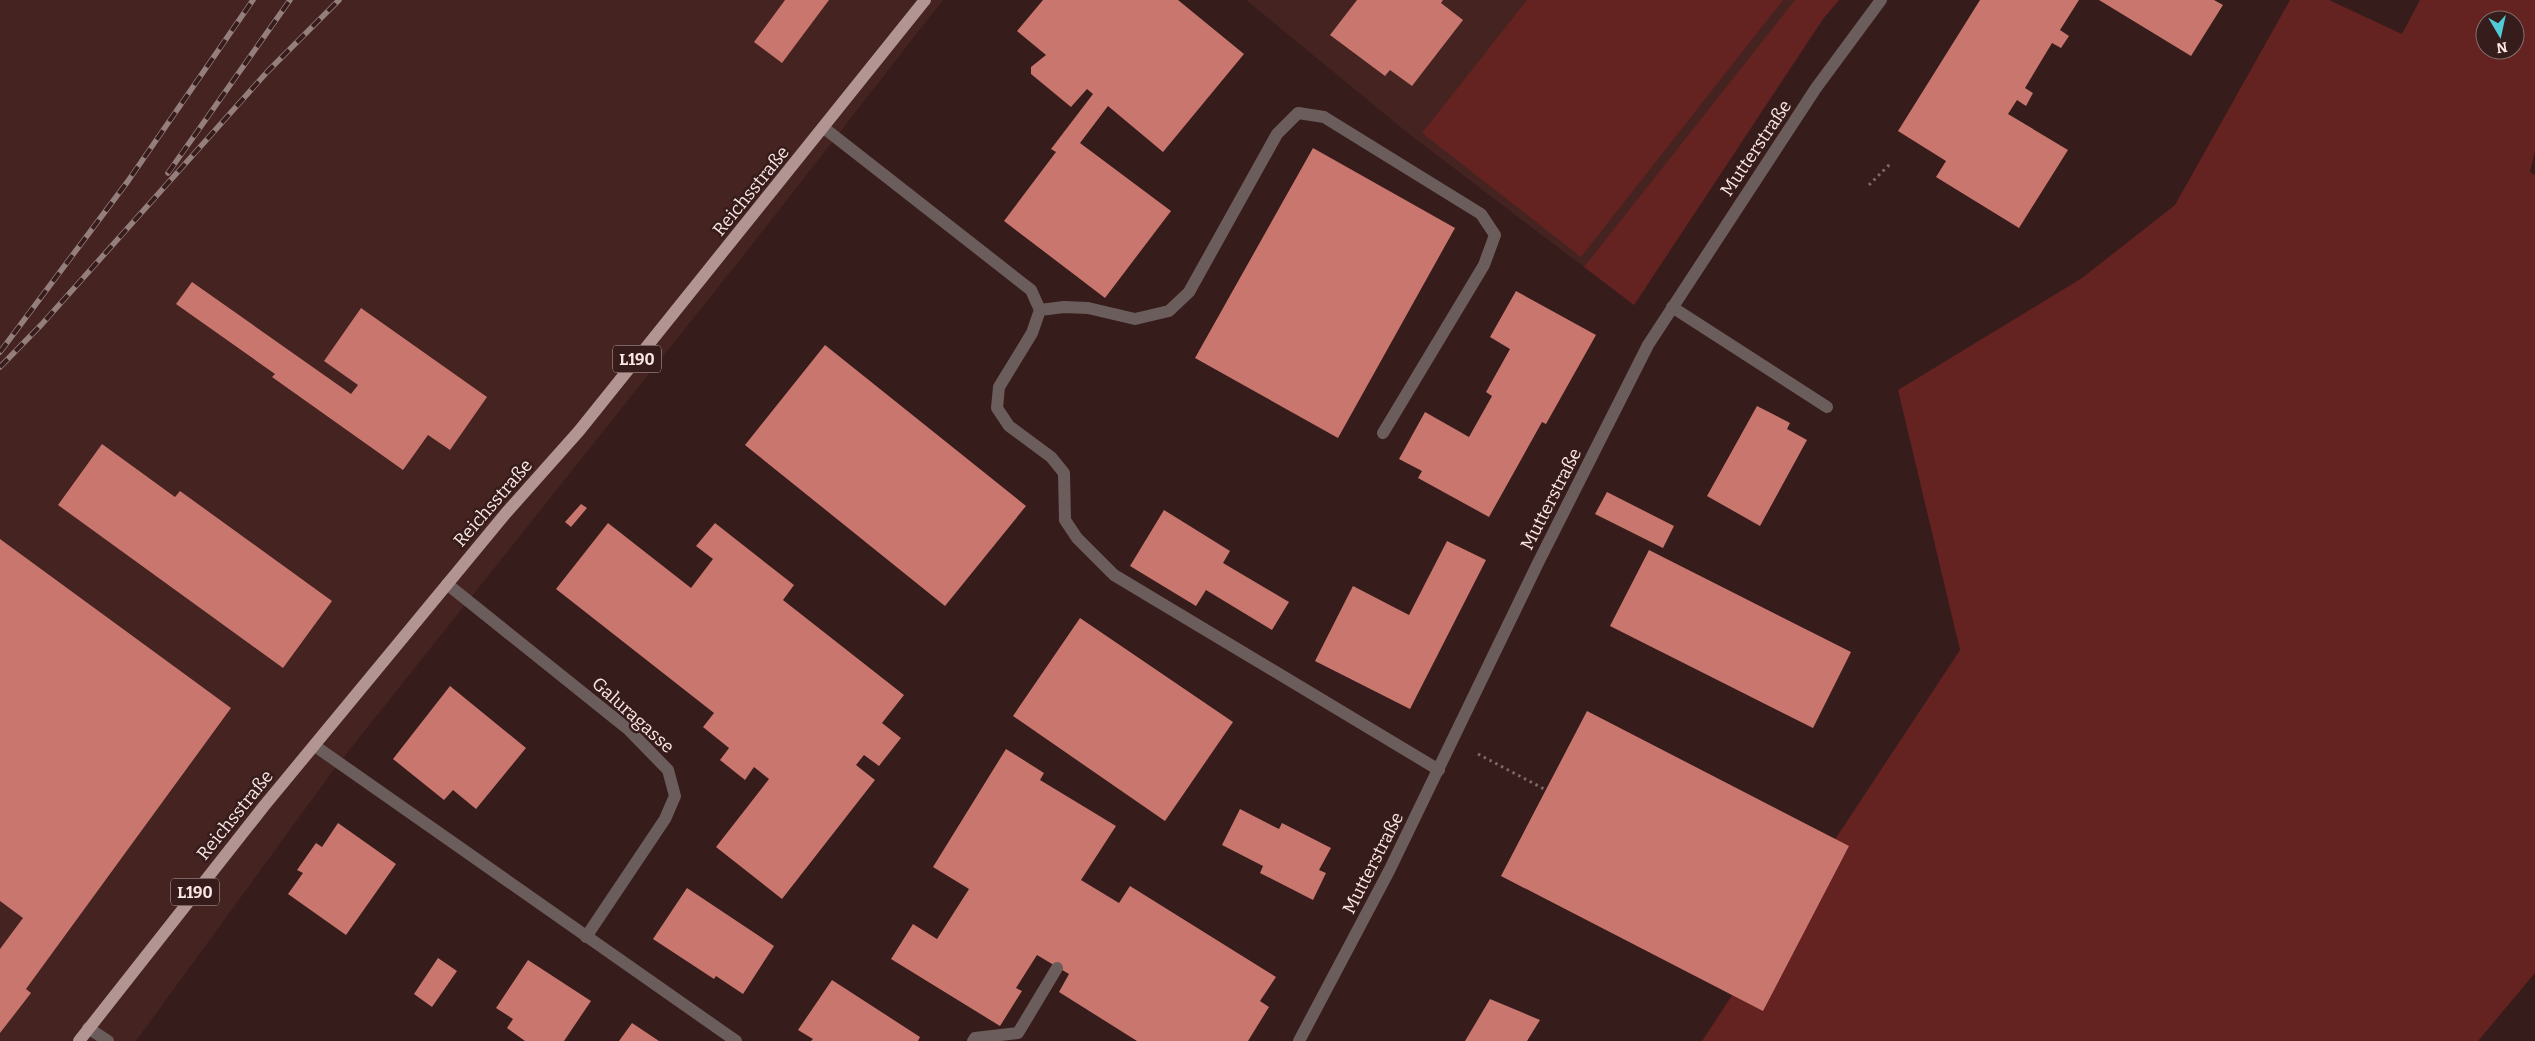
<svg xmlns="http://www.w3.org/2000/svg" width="2535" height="1041" font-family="Bitter,serif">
<rect width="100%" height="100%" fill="#361c1a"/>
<path fill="#442320" d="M0,0H943L751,246L335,768L136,1041H0Z
M1246,0H1839L1823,19L1634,305L1409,134Z"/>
<path fill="#642220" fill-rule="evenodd" d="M1527,0H1783L1581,257L1422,133Z
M1795,0H1839L1823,19L1634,305L1584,267Z
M2290,0H2329L2402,34L2420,0H2535V151L2530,172L2535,175V973L2478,1041H1702L1960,650L1898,390L2082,278L2175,205ZM2485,20H2515V50H2485Z"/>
<path fill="#c9766f" d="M785,0H829L782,63L754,42Z
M1043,0H1178L1244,54L1163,152L1108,106L1080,143L1171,211L1105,298L1004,221L1056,152L1051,149L1093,94L1087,89L1071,107L1031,74V67L1046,55L1017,31Z
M1357,0H1443L1441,3L1463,20L1412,86L1390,70L1385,76L1330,35Z
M1980,0H2079L2060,30L2069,36L2061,48L2052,43L2025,88L2033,93L2026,106L2017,100L2008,114L2068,150L2019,228L1936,177L1946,161L1898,131Z
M2099,0H2214L2223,5L2191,56Z
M1313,148L1455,228L1338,438L1195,358Z
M192,282L351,394L358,385L324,361L361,308L487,397L450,450L428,435L403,470L272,377L275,374L176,304Z
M1516,291L1596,335L1546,424L1542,422L1489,517L1418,478L1422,471L1399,459L1425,412L1469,437L1492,396L1486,392L1510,349L1490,337Z
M825,345L1026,506L945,606L745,445Z
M1757,406L1790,423L1787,429L1807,440L1760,526L1707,496Z
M102,444L175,497L180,491L332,601L283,668L58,505Z
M1607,492L1674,526L1663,548L1595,514Z
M581,504L587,508L571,527L565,522Z
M1164,510L1230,551L1223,563L1289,602L1272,630L1206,590L1196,606L1130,566Z
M608,523L691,588L713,559L696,546L715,523L794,585L783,600L904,695L882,723L901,738L879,766L864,755L856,765L875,780L782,899L716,847L769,779L754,767L745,780L720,760L729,748L703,727L714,713L556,589Z
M0,539L231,708L26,989L31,993L0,1033V949L23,918L0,901Z
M1447,541L1486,560L1410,709L1315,661L1353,586L1409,615Z
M1649,550L1851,652L1813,728L1610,626Z
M1080,618L1233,722L1165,821L1013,716Z
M450,686L526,748L476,809L453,790L444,800L393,759Z
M1587,711L1849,846L1763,1011L1501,876Z
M1006,749L1044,773L1040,780L1116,826L1081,880L1119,903L1130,886L1276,977L1260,1001L1269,1007L1248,1041H1137L1059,992L1069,974L1037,955L1016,988L1022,991L1000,1026L891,959L913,924L937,939L969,889L933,867Z
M1240,809L1279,829L1282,823L1331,848L1319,870L1326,873L1313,900L1260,873L1263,866L1222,845Z
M338,823L396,864L346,935L288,894L303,873L297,870L316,843L322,847Z
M687,888L774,946L743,994L716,976L714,979L653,939Z
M438,958L457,971L432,1007L414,994Z
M528,960L591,1001L564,1041H525L507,1028L513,1019L496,1008Z
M832,980L920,1037L918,1041H811L813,1039L798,1030Z
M1490,999L1540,1020L1527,1041H1465Z
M632,1023L659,1041H619Z"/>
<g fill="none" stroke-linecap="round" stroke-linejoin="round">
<path stroke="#7f6866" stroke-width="3" stroke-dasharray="2.5 4" stroke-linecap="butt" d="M1869,185L1892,162
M1478,754L1546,790"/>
<path stroke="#6b5d5b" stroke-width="12" d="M824,128L1031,290L1040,310L1032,333L999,387L997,408L1009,426L1051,457L1064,473L1065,520L1077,538L1114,575L1439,770
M1672,307L1827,407
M1040,310L1064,307L1088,308L1135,319L1169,311L1189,292L1277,134L1298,113L1324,117L1481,214L1495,235L1484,265L1383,433
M447,584L628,729L668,770L675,796L665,819L586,937
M973,1041L975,1038L1018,1033L1057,968"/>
<path stroke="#6b5d5b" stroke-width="12" d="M315,746L736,1041
M88,1028L108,1041
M1299,1041L1389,871L1538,563L1648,345L1816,88L1881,0"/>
<path stroke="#b29592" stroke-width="12" d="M79,1041L264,806L506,513L579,431L925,0"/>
<g stroke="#957f7d" stroke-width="5.5">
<path id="rail" d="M168,173L290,0
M0,352L128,181L253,0
M0,367L42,324L268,71L339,0"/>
</g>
<use href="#rail" stroke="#361c1a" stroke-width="4" stroke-dasharray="11" stroke-linecap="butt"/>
</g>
<g text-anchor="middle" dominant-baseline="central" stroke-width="5" stroke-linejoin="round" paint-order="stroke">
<g fill="#361c1a" stroke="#c0aba9" stroke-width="1">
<rect x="613" y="345.5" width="48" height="27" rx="4"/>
<rect x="171" y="878.5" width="48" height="27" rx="4"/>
</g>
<g font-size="16" font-weight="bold" fill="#fbe8e6">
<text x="637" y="359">L190</text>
<text x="195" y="892">L190</text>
</g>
<g font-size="18" fill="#fbe8e6" stroke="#361c1a">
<text transform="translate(1756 148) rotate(-56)">Mutterstraße</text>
<text transform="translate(751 191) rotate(-51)">Reichsstraße</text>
<text transform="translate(1551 499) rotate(-63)">Mutterstraße</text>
<text transform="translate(493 503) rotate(-49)">Reichsstraße</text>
<text transform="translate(633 715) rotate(42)">Galuragasse</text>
<text transform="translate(235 815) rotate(-51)">Reichsstraße</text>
<text transform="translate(1373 863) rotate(-63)">Mutterstraße</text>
</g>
</g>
<g transform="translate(2500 35) rotate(171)"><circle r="24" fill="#361c1a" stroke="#856e6c"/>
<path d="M0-4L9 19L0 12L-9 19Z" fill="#52cbd9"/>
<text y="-8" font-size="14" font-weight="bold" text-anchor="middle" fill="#fbe8e6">N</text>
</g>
</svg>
